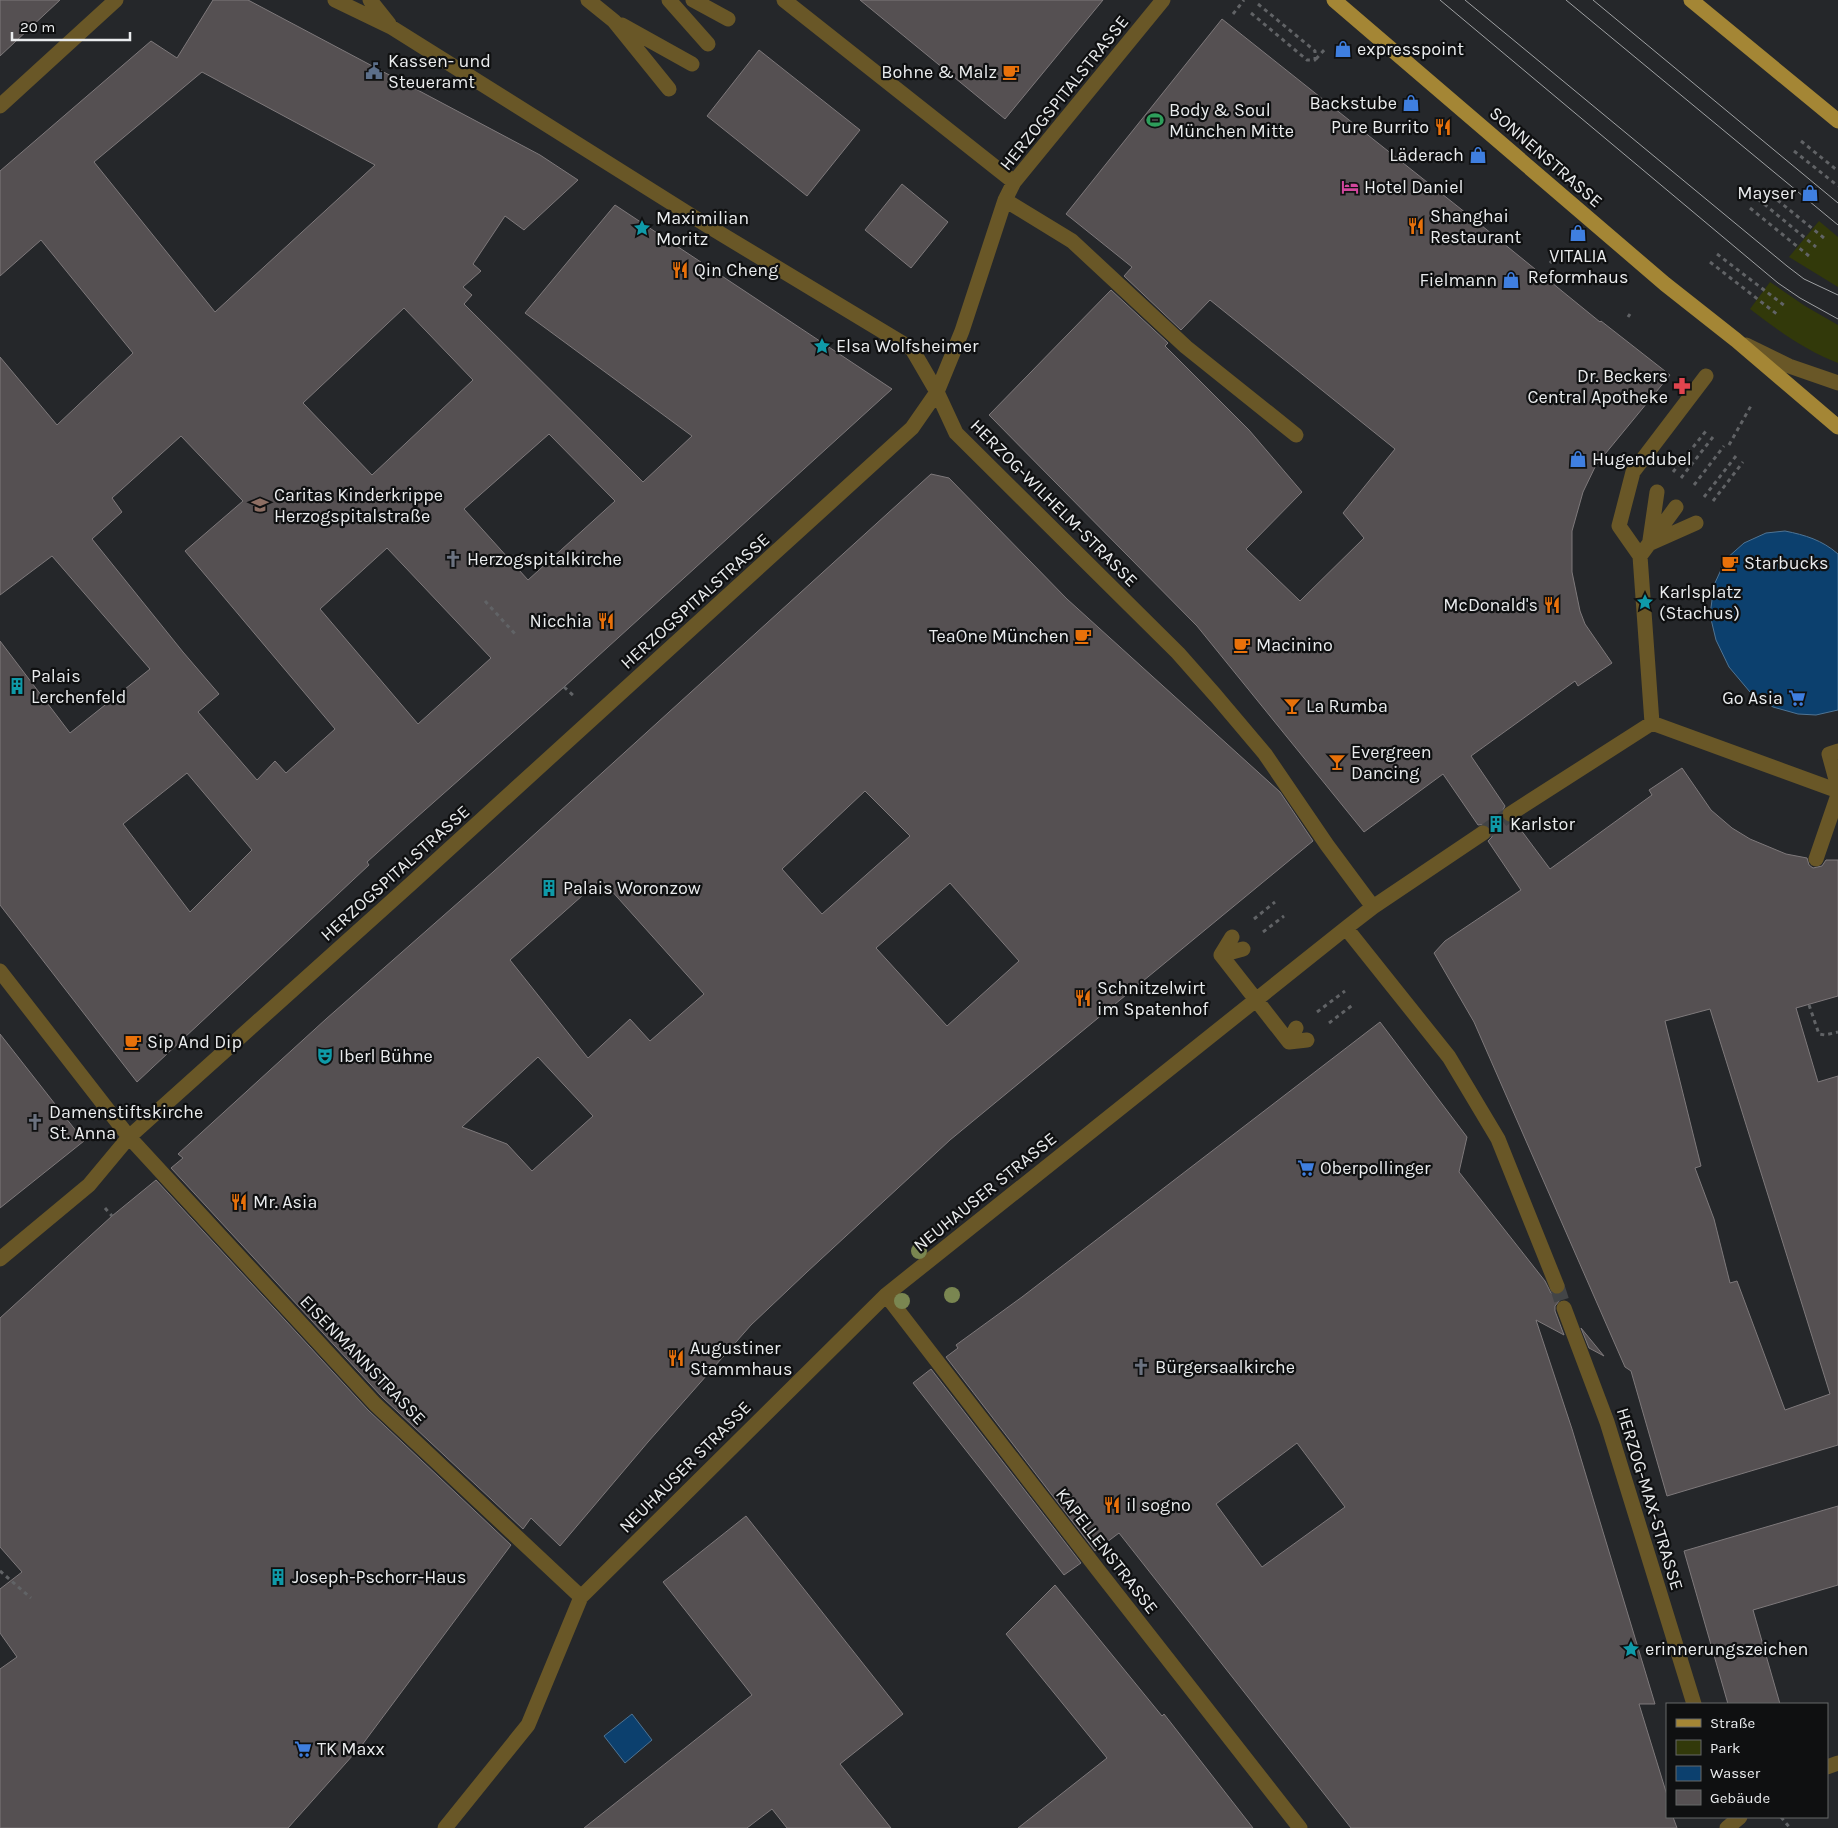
<svg xmlns="http://www.w3.org/2000/svg" width="1838" height="1828" font-family="Karla,sans-serif">
<rect width="100%" height="100%" fill="#25272a"/>
<path fill="#32390a" d="M1819,221L1838,237V287L1789,257Z
M1770,282L1805,306L1838,325V363C1806,351 1777,330 1750,309Z"/>
<path fill="#0c406e" stroke="#4f7494" d="M1785,531C1805,535 1822,540 1838,554V710L1816,715L1798,714L1773,707L1750,692L1729,667L1716,640L1710,615L1714,585L1726,559L1744,543L1766,533Z
M632,1714L652,1740L625,1763L604,1736Z"/>
<path fill="#555052" stroke="#7e797b" fill-rule="evenodd" d="M0,0H60L0,56Z
M213,0H248L540,155L578,180L524,230L505,216L473,264L481,271L463,287L472,295L464,304L643,482L692,436L525,313L615,205L892,389L564,687L408,825L367,862L369,865L137,1082L0,905V641L70,733L150,669L52,556L0,595V357L57,425L133,353L41,240L0,276V171L151,41L177,58ZM202,72L375,165L215,312L94,162ZM404,308L473,380L372,475L303,403ZM549,434L615,501L528,580L464,509ZM181,436L243,501L185,551L335,729L286,773L275,761L257,780L198,712L219,694L183,652L92,539L122,512L112,498ZM387,548L491,658L418,724L320,609ZM187,773L252,850L190,912L123,824Z
M860,0H1103L1005,119Z
M1222,19L1476,221L1600,322L1601,321L1670,375L1596,465L1583,492L1572,531V572L1580,611L1585,624L1612,663L1578,686L1575,681L1471,756L1505,806L1501,814L1502,819L1510,823L1515,822L1550,869L1652,795L1649,790L1682,768L1711,810L1732,828L1750,839L1786,854L1807,858L1809,865L1813,868L1822,866L1826,860H1838V996L1796,1008L1818,1082L1838,1076V1445L1667,1496L1631,1371L1625,1367L1474,1022L1434,953L1445,941L1521,890L1488,841L1492,837L1491,828L1487,824L1478,825L1443,774L1364,832L1197,626L989,415L1111,290L1168,343L1165,346L1249,430L1302,492L1246,549L1300,601L1364,538L1343,513L1395,449L1210,300L1181,330L1124,276L1132,267L1066,214ZM1710,1009L1830,1394L1785,1410L1737,1281L1730,1283L1714,1219L1695,1168L1701,1166L1665,1021Z
M759,50L860,130L807,196L707,116Z
M902,184L948,222L911,268L865,230Z
M931,474L949,478L1067,599L1280,792L1313,841L950,1140L807,1272L751,1325L648,1442L560,1546L531,1518L523,1529L382,1397L171,1168L183,1158L178,1154L326,1019L493,872ZM865,791L910,836L822,914L782,869ZM601,879L704,994L650,1041L630,1019L588,1058L510,960ZM950,883L1019,961L947,1026L876,948ZM538,1057L593,1116L532,1171L507,1144L462,1127Z
M1380,1022L1467,1137L1459,1172L1545,1281L1551,1293L1556,1295L1560,1300L1555,1306V1311L1564,1335L1536,1320L1572,1429L1655,1704H1639L1667,1795V1817H1673L1677,1828H1351L1119,1533L1095,1551L946,1357L958,1348L956,1345L1022,1297ZM1297,1443L1345,1507L1262,1567L1216,1504Z
M0,1034L84,1141L0,1208Z
M156,1180L368,1410L511,1545L362,1745L288,1828H0V1669L17,1657L0,1633V1589L22,1572L0,1547V1318L112,1216Z
M1581,1328L1604,1356L1589,1348Z
M931,1369L1081,1563L1064,1575L913,1383Z
M1838,1506V1585L1753,1610L1780,1704H1728L1684,1551Z
M746,1516L903,1714L840,1764L891,1828H787L772,1809L747,1828H584L752,1695L663,1582Z
M1055,1585L1162,1716L1164,1714L1253,1828H1018L1107,1758L1006,1634Z"/>
<g fill="none" stroke-linecap="round" stroke-linejoin="round">
<path stroke="#434547" stroke-width="15" stroke-dasharray="15 8" stroke-linecap="butt" d="M1483,833L1510,814
M1557,1286L1564,1308"/>
<path stroke="#616366" stroke-width="3" stroke-dasharray="4 4" stroke-linecap="butt" d="M1251,13L1307,60H1315V51L1258,4
M1233,14L1244,0
M1316,59L1326,48
M1801,141L1838,171
M1794,151L1838,186
M1765,190L1824,238
M1758,199L1816,247
M1750,208L1809,256
M1717,254L1785,306
M1710,262L1778,315
M1550,263L1555,257
M1628,317L1630,314
M1729,445L1752,404
M1673,472L1706,431
M1681,478L1713,437
M1694,485L1724,446
M1704,497L1736,456
M1713,501L1743,462
M485,601L516,635
M564,687L575,697
M1254,919L1275,902
M1263,932L1284,916
M1809,1005L1819,1034L1825,1035L1838,1032
M1317,1012L1345,991
M1329,1023L1354,1004
M105,1208L112,1216
M0,1571L31,1598
M1781,1817L1790,1828"/>
<path stroke="#695727" stroke-width="15" d="M335,0L391,27L708,226L912,349L937,392L956,433L1178,653L1216,696L1265,754L1327,845L1373,907
M370,0L389,24
M588,0L614,21L669,89
M669,0L708,44
M693,0L728,19
M784,0L1014,182
M622,25L692,64
M0,106L116,0
M1005,200L1072,241L1186,347L1296,435
M1746,345L1789,366L1838,383
M1706,376L1633,472L1619,526L1640,556L1652,723L1838,791
M1650,540L1657,492
M1651,543L1696,523
M1640,556L1676,507
M1838,751L1829,754L1838,787
M1510,814L1652,723
M1816,859L1838,795
M1346,928L1449,1057L1498,1139L1557,1286
M1243,949L1221,955L1289,1042L1307,1040
M1221,955L1232,937
M0,971L129,1137L375,1404L581,1597
M1289,1042L1296,1028
M0,1259L89,1185L129,1137L414,881L912,428L937,392L962,331L1005,200L1014,182L1163,0
M886,1295L1098,1570L1300,1828
M1564,1308L1607,1422L1694,1704
M1827,1767L1838,1763
M445,1828L528,1725L581,1597L886,1295L1346,928L1373,907L1483,833
M1727,1828L1740,1817"/>
<path stroke="#a48635" stroke-width="15" d="M1334,0L1665,284L1736,340L1838,427
M1691,0L1838,121"/>
<path stroke="#9fa1a3" stroke-width="1" d="M1440,0L1778,283L1800,298L1838,319
M1465,0L1787,266L1804,279L1838,295
M1566,0L1838,225
M1593,0L1838,203"/>
</g>
<g fill="#7a8651">
<circle cx="919" cy="1251" r="8"/>
<circle cx="952" cy="1295" r="8"/>
<circle cx="902" cy="1301" r="8"/>
</g>
<defs>
<g id="shop-bare" transform="scale(1.35)"><path d="M-5-2.5h2.3a2.7 3.5 0 0 1 5.4 0H5L5.5 6h-11ZM-1.5-2.5h3a1.5 2.3 0 0 0-3 0Z" fill="#3f7fe0" stroke="#0f1011" stroke-width="2.5" paint-order="stroke"/></g>
<g id="civic-bare" transform="scale(1.35)"><path d="M-.6-6.5H3V-4.5H.6V-3L4-1V1h2V6H-6V1h2V-1L-.6-3ZM-1.2 2.5V6h2.4V2.5Z" fill="#5c6f8a" stroke="#0f1011" stroke-width="2.5" paint-order="stroke"/></g>
<g id="cafe-bare" transform="scale(1.35)"><path d="M-5.5-4.5H6V0H3Q3 3.5 0 3.5H-2.5Q-5.5 3.5-5.5 0ZM3-3.2v2h1.7v-2ZM-6 4.5H4V6H-6Z" fill="#e8710a" stroke="#0f1011" stroke-width="2.5" paint-order="stroke"/></g>
<g id="stadium-bare" transform="scale(1.35)"><path d="M0-5a6.5 5 0 1 0 0 10a6.5 5 0 1 0 0-10ZM-3.5-1.8h7v3.6h-7Z" fill="#2e9e5b" stroke="#0f1011" stroke-width="2.5" paint-order="stroke"/></g>
<g id="restaurant-bare" transform="scale(1.35)"><path d="M-5-6h1v4h1v-4h1v4h1v-4h1v5L-1.5 .5V6h-2V.5L-5-1ZM5-6V6H3V1.5H1.5Q1.5-4 5-6Z" fill="#e8710a" stroke="#0f1011" stroke-width="2.5" paint-order="stroke"/></g>
<g id="hotel-bare" transform="scale(1.35)"><path d="M-6-4.5h1.5V1H6V5H4.5V3h-9V5H-6ZM-4 0a1.8 1.8 0 1 1 3.6 0ZM.5 0V-2.5h3Q6-2.5 6 0Z" fill="#d1479c" stroke="#0f1011" stroke-width="2.5" paint-order="stroke"/></g>
<g id="sight-bare" transform="scale(1.35)"><path d="M0-6L1.8-2.2L6-1.7L2.9 1.2L3.7 5.4L0 3.3L-3.7 5.4L-2.9 1.2L-6-1.7L-1.8-2.2Z" fill="#0f9aa8" stroke="#0f1011" stroke-width="2.5" paint-order="stroke"/></g>
<g id="pharmacy-bare" transform="scale(1.35)"><path d="M-2-6h4v4h4v4h-4v4h-4v-4h-4v-4h4Z" fill="#e0444e" stroke="#0f1011" stroke-width="2.5" paint-order="stroke"/></g>
<g id="school-bare" transform="scale(1.35)"><path d="M0-5L7-2L0 1L-7-2ZM-4 1L0 2.5L4 1V4Q0 6-4 4Z" fill="#8d6e63" stroke="#0f1011" stroke-width="2.5" paint-order="stroke"/></g>
<g id="church-bare" transform="scale(1.35)"><path d="M-1.2-6h2.4v3.5h3.3v2.4h-3.3V6h-2.4V-.1h-3.3v-2.4h3.3Z" fill="#6b7280" stroke="#0f1011" stroke-width="2.5" paint-order="stroke"/></g>
<g id="building-bare" transform="scale(1.35)"><path d="M-4-6H4V6H1V3H-1V6H-4ZM-2.5-4.3h1.7v1.8h-1.7ZM.8-4.3h1.7v1.8H.8ZM-2.5-1h1.7V.8h-1.7ZM.8-1h1.7V.8H.8Z" fill="#0f9aa8" stroke="#0f1011" stroke-width="2.5" paint-order="stroke"/></g>
<g id="supermarket-bare" transform="scale(1.35)"><path d="M-6-5.5h2.5l.6 2H6L4.5 2H-2.5L-4.4-4H-6ZM-1.5 3.2a1.3 1.3 0 1 0 .1 0ZM3 3.2a1.3 1.3 0 1 0 .1 0Z" fill="#3f7fe0" stroke="#0f1011" stroke-width="2.5" paint-order="stroke"/></g>
<g id="bar-bare" transform="scale(1.35)"><path d="M-6-5H6L.8 .8V4.5H3.5V6h-7V4.5H-.8V.8Z" fill="#e8710a" stroke="#0f1011" stroke-width="2.5" paint-order="stroke"/></g>
<g id="theatre-bare" transform="scale(1.35)"><path d="M-5-5.5Q0-4 5-5.5V0Q5 5 0 6Q-5 5-5 0ZM-3.3-2.5H-1v1.5H-3.3ZM1-2.5H3.3v1.5H1ZM-2.8 1Q0 5.5 2.8 1Z" fill="#0f9aa8" stroke="#0f1011" stroke-width="2.5" paint-order="stroke"/></g>
</defs>
<g fill-rule="evenodd">
<use href="#shop-bare" x="1343" y="49"/>
<use href="#civic-bare" x="374" y="71"/>
<use href="#cafe-bare" x="1011" y="72"/>
<use href="#shop-bare" x="1411" y="103"/>
<use href="#stadium-bare" x="1155" y="120"/>
<use href="#restaurant-bare" x="1443" y="127"/>
<use href="#shop-bare" x="1478" y="155"/>
<use href="#hotel-bare" x="1350" y="187"/>
<use href="#shop-bare" x="1810" y="193"/>
<use href="#restaurant-bare" x="1416" y="226"/>
<use href="#sight-bare" x="642" y="228"/>
<use href="#shop-bare" x="1578" y="233"/>
<use href="#restaurant-bare" x="680" y="270"/>
<use href="#shop-bare" x="1511" y="280"/>
<use href="#sight-bare" x="822" y="346"/>
<use href="#pharmacy-bare" x="1682" y="386"/>
<use href="#shop-bare" x="1578" y="459"/>
<use href="#school-bare" x="260" y="505"/>
<use href="#church-bare" x="453" y="559"/>
<use href="#cafe-bare" x="1730" y="563"/>
<use href="#sight-bare" x="1645" y="602"/>
<use href="#restaurant-bare" x="1552" y="605"/>
<use href="#restaurant-bare" x="606" y="621"/>
<use href="#cafe-bare" x="1083" y="636"/>
<use href="#cafe-bare" x="1242" y="645"/>
<use href="#building-bare" x="17" y="686"/>
<use href="#supermarket-bare" x="1797" y="698"/>
<use href="#bar-bare" x="1292" y="706"/>
<use href="#bar-bare" x="1337" y="762"/>
<use href="#building-bare" x="1496" y="824"/>
<use href="#building-bare" x="549" y="888"/>
<use href="#restaurant-bare" x="1083" y="998"/>
<use href="#cafe-bare" x="133" y="1042"/>
<use href="#theatre-bare" x="325" y="1056"/>
<use href="#church-bare" x="35" y="1122"/>
<use href="#supermarket-bare" x="1306" y="1168"/>
<use href="#restaurant-bare" x="239" y="1202"/>
<use href="#restaurant-bare" x="676" y="1358"/>
<use href="#church-bare" x="1141" y="1367"/>
<use href="#restaurant-bare" x="1112" y="1505"/>
<use href="#building-bare" x="278" y="1577"/>
<use href="#sight-bare" x="1631" y="1649"/>
<use href="#supermarket-bare" x="303" y="1749"/>
</g>
<g text-anchor="middle" dominant-baseline="central" stroke-width="4.5" stroke-linejoin="round" paint-order="stroke">
<g font-size="18" fill="#eaecee" stroke="#0f1011" text-anchor="start">
<text x="1357" y="49">expresspoint</text>
<text x="388" y="61">Kassen- und<tspan x="388" dy="21">Steueramt</tspan></text>
<text x="997" y="72" text-anchor="end">Bohne &amp; Malz</text>
<text x="1397" y="103" text-anchor="end">Backstube</text>
<text x="1169" y="110">Body &amp; Soul<tspan x="1169" dy="21">München Mitte</tspan></text>
<text x="1429" y="127" text-anchor="end">Pure Burrito</text>
<text x="1464" y="155" text-anchor="end">Läderach</text>
<text x="1364" y="187">Hotel Daniel</text>
<text x="1796" y="193" text-anchor="end">Mayser</text>
<text x="1430" y="216">Shanghai<tspan x="1430" dy="21">Restaurant</tspan></text>
<text x="656" y="218">Maximilian<tspan x="656" dy="21">Moritz</tspan></text>
<text x="1578" y="256" text-anchor="middle">VITALIA<tspan x="1578" dy="21">Reformhaus</tspan></text>
<text x="694" y="270">Qin Cheng</text>
<text x="1497" y="280" text-anchor="end">Fielmann</text>
<text x="836" y="346">Elsa Wolfsheimer</text>
<text x="1668" y="376" text-anchor="end">Dr. Beckers<tspan x="1668" dy="21">Central Apotheke</tspan></text>
<text x="1592" y="459">Hugendubel</text>
<text x="274" y="495">Caritas Kinderkrippe<tspan x="274" dy="21">Herzogspitalstraße</tspan></text>
<text x="467" y="559">Herzogspitalkirche</text>
<text x="1744" y="563">Starbucks</text>
<text x="1659" y="592">Karlsplatz<tspan x="1659" dy="21">(Stachus)</tspan></text>
<text x="1538" y="605" text-anchor="end">McDonald's</text>
<text x="592" y="621" text-anchor="end">Nicchia</text>
<text x="1069" y="636" text-anchor="end">TeaOne München</text>
<text x="1256" y="645">Macinino</text>
<text x="31" y="676">Palais<tspan x="31" dy="21">Lerchenfeld</tspan></text>
<text x="1783" y="698" text-anchor="end">Go Asia</text>
<text x="1306" y="706">La Rumba</text>
<text x="1351" y="752">Evergreen<tspan x="1351" dy="21">Dancing</tspan></text>
<text x="1510" y="824">Karlstor</text>
<text x="563" y="888">Palais Woronzow</text>
<text x="1097" y="988">Schnitzelwirt<tspan x="1097" dy="21">im Spatenhof</tspan></text>
<text x="147" y="1042">Sip And Dip</text>
<text x="339" y="1056">Iberl Bühne</text>
<text x="49" y="1112">Damenstiftskirche<tspan x="49" dy="21">St. Anna</tspan></text>
<text x="1320" y="1168">Oberpollinger</text>
<text x="253" y="1202">Mr. Asia</text>
<text x="690" y="1348">Augustiner<tspan x="690" dy="21">Stammhaus</tspan></text>
<text x="1155" y="1367">Bürgersaalkirche</text>
<text x="1126" y="1505">il sogno</text>
<text x="292" y="1577">Joseph-Pschorr-Haus</text>
<text x="1645" y="1649">erinnerungszeichen</text>
<text x="317" y="1749">TK Maxx</text>
</g>
<g font-size="18" fill="#eaecee" stroke="#0f1011">
<text transform="translate(1064 93) rotate(-51)">HERZOGSPITALSTRASSE</text>
<text transform="translate(1546 157) rotate(41)">SONNENSTRASSE</text>
<text transform="translate(1054 503) rotate(45)">HERZOG-WILHELM-STRASSE</text>
<text transform="translate(695 601) rotate(-42)">HERZOGSPITALSTRASSE</text>
<text transform="translate(395 873) rotate(-42)">HERZOGSPITALSTRASSE</text>
<text transform="translate(985 1192) rotate(-39)">NEUHAUSER STRASSE</text>
<text transform="translate(363 1360) rotate(46)">EISENMANNSTRASSE</text>
<text transform="translate(685 1467) rotate(-45)">NEUHAUSER STRASSE</text>
<text transform="translate(1650 1499) rotate(73)">HERZOG-MAX-STRASSE</text>
<text transform="translate(1107 1551) rotate(52)">KAPELLENSTRASSE</text>
</g>
</g>
<rect x="1666" y="1703" width="162" height="115" fill="#0f1011" stroke="#676869"/>
<rect x="1676" y="1719" width="25" height="8" fill="#a48635" stroke="#676869"/>
<text x="1710" y="1728" font-size="15" fill="#eaecee">Straße</text>
<rect x="1676" y="1740" width="25" height="15" fill="#32390a" stroke="#676869"/>
<text x="1710" y="1753" font-size="15" fill="#eaecee">Park</text>
<rect x="1676" y="1766" width="25" height="15" fill="#0c406e" stroke="#676869"/>
<text x="1710" y="1778" font-size="15" fill="#eaecee">Wasser</text>
<rect x="1676" y="1790" width="25" height="15" fill="#555052" stroke="#676869"/>
<text x="1710" y="1803" font-size="15" fill="#eaecee">Gebäude</text>
<path d="M12 32v8h118v-8" fill="none" stroke="#eaecee" stroke-width="2.5"/>
<text x="20" y="32" font-size="15" fill="#eaecee" stroke="#0f1011" stroke-width="4" paint-order="stroke">20 m</text>
</svg>
